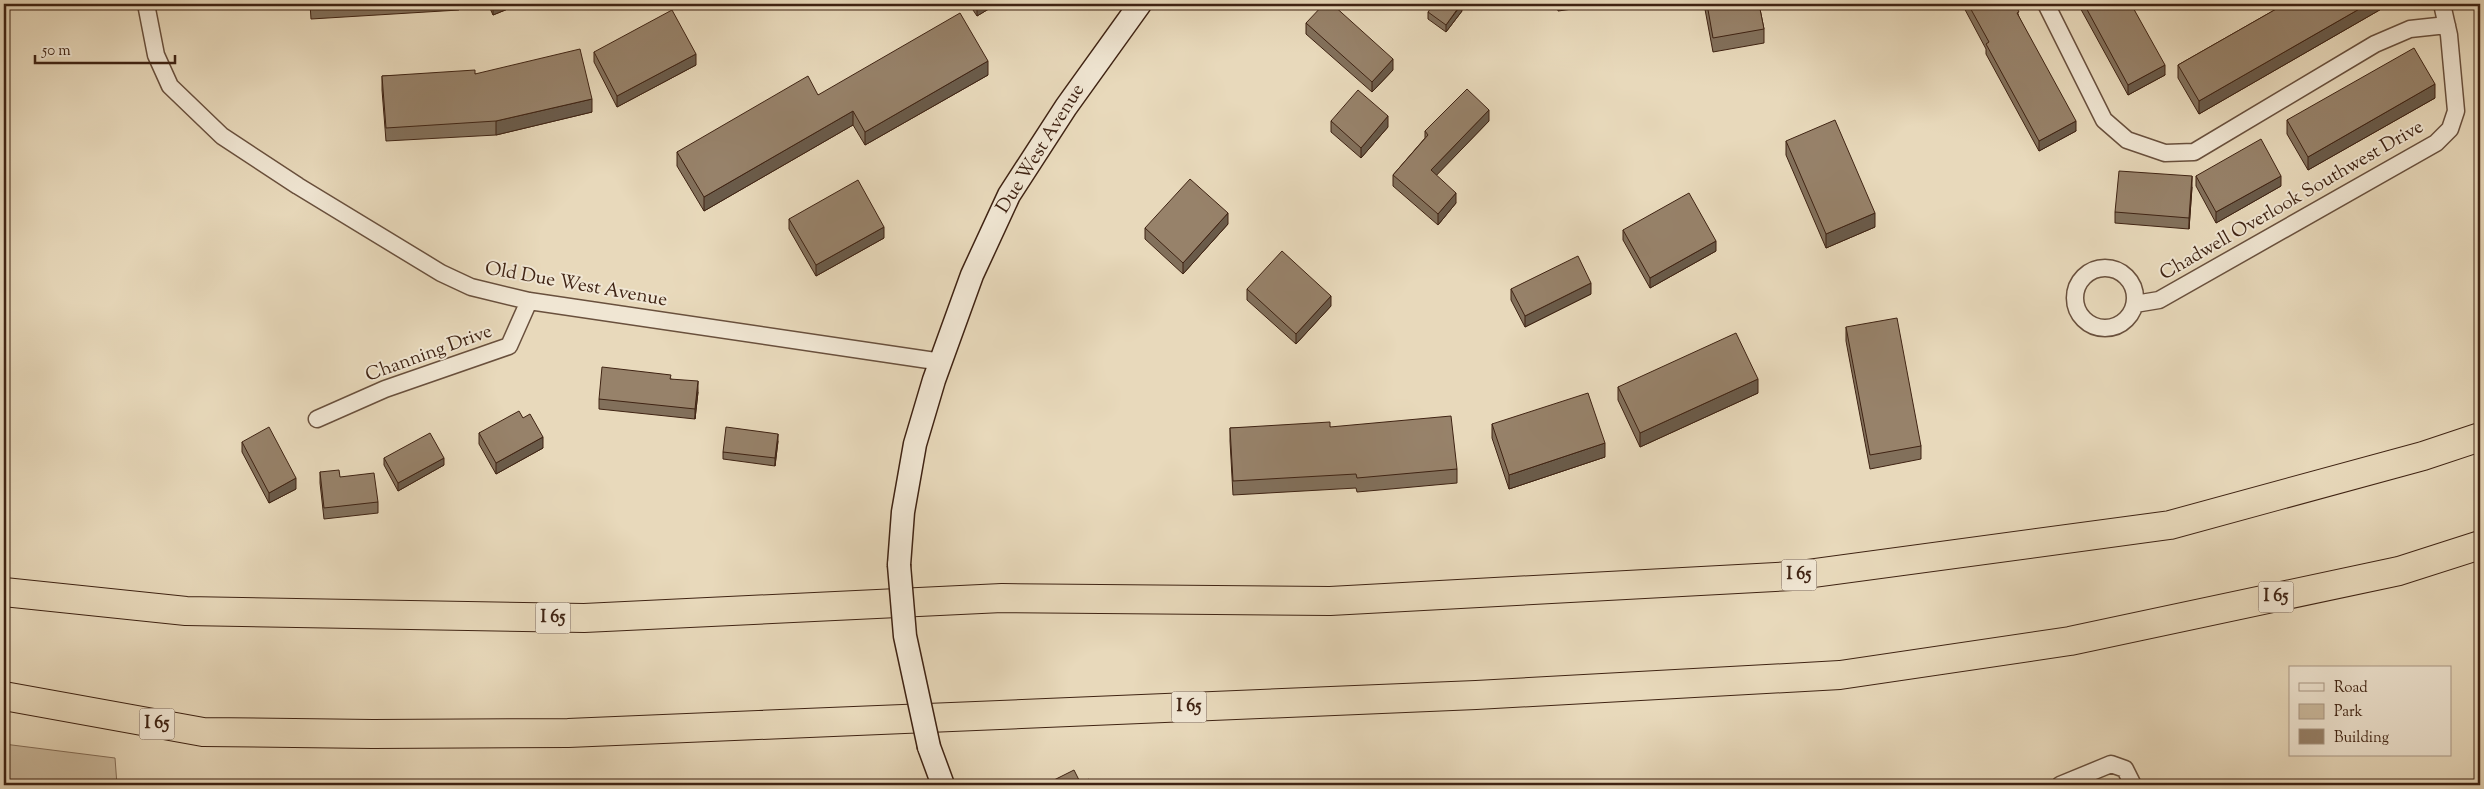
<svg xmlns="http://www.w3.org/2000/svg" width="2484" height="789" font-family="'Sorts Mill Goudy',serif">
<rect width="100%" height="100%" fill="#e8d9bb"/>
<filter id="stains"><feTurbulence type="fractalNoise" baseFrequency=".004" numOctaves="4"/><feColorMatrix values="0 0 0 0 .2 0 0 0 0 .09 0 0 0 0 .02 0 0 0 .5 -.17"/></filter>
<radialGradient id="worn" r=".72"><stop offset=".6" stop-color="#630" stop-opacity="0"/><stop offset="1" stop-color="#630" stop-opacity=".3"/></radialGradient>
<path fill="#cbba9e" stroke="#856e58" d="M4,744L115,758L117,785H4Z"/>
<g fill="none" stroke-linecap="round" stroke-linejoin="round">
<g stroke="#69503d" stroke-width="19">
<path id="street" d="M146,4L156,55L170,86L222,136L298,186L441,273L471,287L529,301L942,362
M2046,4L2104,120L2127,140L2165,153L2194,152L2375,44L2410,29L2447,25
M2075 298a30 30 0 1 1 60 0a30 30 0 1 1-60 0Z
M2135,304L2159,300L2436,143L2450,129L2456,111L2449,35L2442,4
M317,419L385,389L509,346L529,301
M2060,785L2111,764L2125,769L2133,785"/>
</g>
<g stroke="#3f2313" stroke-width="25">
<path id="secondary" d="M899,565L903,512L915,444L934,380L972,275L1009,195L1066,107L1140,4
M929,747L943,785"/>
</g>
<g stroke="#3f2313" stroke-width="30">
<path id="highway" d="M4,592L186,611L584,618L1002,598L1330,601L1792,576L2170,525L2423,456L2480,437
M4,696L203,732L373,734L568,733L1476,695L1840,675L2070,641L2399,571L2480,545"/>
</g>
<use href="#street" stroke="#f0e6d3" stroke-width="16"/>
<use href="#secondary" stroke="#f0e6d3" stroke-width="22"/>
<use href="#highway" stroke="#e8d9bb" stroke-width="28"/>
<g stroke="#3f2313" stroke-width="25" stroke-linecap="butt">
<path id="secondary-bridge" d="M899,565L905,636L929,747"/>
</g>
<use href="#secondary-bridge" stroke="#f0e6d3" stroke-width="22"/>
</g>
<path fill="#82705b" stroke="#3f2313" d="M310,4H459V10L311,19Z
M488,4H520L493,15Z
M969,4H997L977,16Z
M1557,4H1609L1558,11Z
M1704,4H1759L1764,29V43L1713,52Z
M1962,4H2015L2019,17L2076,131L2039,151L1986,54V49Z
M2078,4H2131L2165,75L2128,95Z
M2285,4H2390L2199,114L2178,78V65Z
M1462,11L1446,32L1428,19V12Z
M1306,23L1393,70L1372,92L1306,34Z
M594,52L696,65L617,107L594,62Z
M475,74L592,112L496,135L386,141L382,90V76Z
M988,75L865,145L853,125L704,211L677,166V152L818,95Z
M2435,98L2308,170L2287,134V120Z
M1331,121L1388,127L1361,158L1331,132Z
M1489,121L1436,175L1456,203L1438,225L1393,186V175L1425,138V131Z
M1786,141L1875,227L1826,248L1786,155Z
M2196,176L2281,186L2216,223L2196,186Z
M2192,187L2189,229L2115,223V212Z
M789,219L884,238L816,276L789,229Z
M1228,224L1183,274L1145,239V228Z
M1623,230L1716,251L1650,288L1623,240Z
M1247,289L1331,306L1296,344L1247,300Z
M1511,289L1591,294L1525,327L1511,300Z
M1846,327L1921,446V459L1870,469L1846,341Z
M671,379L698,392L695,419L599,409V399Z
M1618,387L1758,393L1640,447L1618,400Z
M523,418L543,448L496,474L479,444V433Z
M1492,424L1605,457L1509,489L1492,438Z
M1330,427L1457,469V483L1357,492L1356,488L1233,495L1230,441V428Z
M778,441L775,466L723,459V452Z
M242,442L296,489L269,503L242,452Z
M384,458L444,465L398,491L384,465Z
M320,472L340,477L378,502V513L324,519L320,483Z"/>
<path fill="#6a5b4a" stroke="#3f2313" d="M493,4H520L493,15Z
M977,4H997L977,16Z
M1462,4V11L1446,32V25Z
M2368,4H2390L2199,114V101Z
M696,54V65L617,107V96Z
M1393,59V70L1372,92V82Z
M988,61V75L865,145V132Z
M2165,65V75L2128,95V85Z
M2435,84V98L2308,170V157Z
M592,99V112L496,135V121Z
M1489,110V121L1431,181V170Z
M853,111V125L704,211V197Z
M1388,116V127L1361,158V148Z
M2076,121V131L2039,151V141Z
M2192,176V187L2189,229V218Z
M2281,176V186L2216,223V212Z
M1456,193V203L1438,225V214Z
M1228,213V224L1183,274V263Z
M1875,213V227L1826,248V234Z
M884,227V238L816,276V265Z
M1716,241V251L1650,288V278Z
M1591,283V294L1525,327V316Z
M1331,296V306L1296,344V334Z
M1758,379V393L1640,447V433Z
M698,381V392L695,419V409Z
M778,434V441L775,466V458Z
M543,437V448L496,474V463Z
M1605,443V457L1509,489V475Z
M444,458V465L398,491V483Z
M296,478V489L269,503V493Z"/>
<path fill="#97826a" stroke="#3f2313" d="M311,4H328L311,5Z
M1324,4H1332L1393,59L1372,82L1306,23Z
M1434,4H1461L1446,25L1428,12Z
M1707,4H1759L1764,29L1713,38Z
M1968,4H2015L2019,12L2017,13L2076,121L2039,141L1986,44L1989,42Z
M2084,4H2131L2165,65L2128,85Z
M2285,4H2368L2199,101L2178,65Z
M672,10L696,54L617,96L594,52Z
M960,13L988,61L865,132L853,111L704,197L677,152L808,76L818,95Z
M2414,48L2435,84L2308,157L2287,120Z
M580,49L592,99L496,121L386,128L382,76L475,70V74Z
M1467,89L1489,110L1431,170L1456,193L1438,214L1393,175L1428,135L1425,131Z
M1358,90L1388,116L1361,148L1331,121Z
M1835,120L1875,213L1826,234L1786,141Z
M2261,139L2281,176L2216,212L2196,176Z
M2119,171L2192,176L2189,218L2115,212Z
M1190,179L1228,213L1183,263L1145,228Z
M858,180L884,227L816,265L789,219Z
M1689,193L1716,241L1650,278L1623,230Z
M1282,251L1331,296L1296,334L1247,289Z
M1578,256L1591,283L1525,316L1511,289Z
M1897,318L1921,446L1870,455L1846,327Z
M1736,333L1758,379L1640,433L1618,387Z
M602,367L671,375L670,379L698,381L695,409L599,399Z
M1588,393L1605,443L1509,475L1492,424Z
M519,411L523,418L530,414L543,437L496,463L479,433Z
M1451,416L1457,469L1357,478L1356,474L1233,481L1230,428L1330,422V427Z
M269,427L296,478L269,493L242,442Z
M726,427L778,434L775,458L723,452Z
M430,433L444,458L398,483L384,458Z
M339,470L340,477L374,473L378,502L324,508L320,472Z
M1074,770L1081,784L1089,779L1092,785H1044Z"/>
<g text-anchor="middle" dominant-baseline="central" stroke-width="4" stroke-linejoin="round" paint-order="stroke">
<g fill="#f0e6d3" stroke="#745e4d" stroke-width="1">
<rect x="1781.5" y="559.5" width="35" height="31" rx="4"/>
<rect x="2258.5" y="581.5" width="35" height="31" rx="4"/>
<rect x="535.5" y="602.5" width="35" height="31" rx="4"/>
<rect x="1171.5" y="691.5" width="35" height="31" rx="4"/>
<rect x="139.5" y="708.5" width="35" height="31" rx="4"/>
</g>
<g font-size="18" font-weight="bold" fill="#3f2313">
<text x="1799" y="575">I 65</text>
<text x="2276" y="597">I 65</text>
<text x="553" y="618">I 65</text>
<text x="1189" y="707">I 65</text>
<text x="157" y="724">I 65</text>
</g>
<g font-size="19" fill="#3f2313" stroke="#f0e6d3">
<text transform="translate(1041 149) rotate(-58)">Due West Avenue</text>
<text transform="translate(2292 201) rotate(-30)">Chadwell Overlook Southwest Drive</text>
<text transform="translate(576 285) rotate(10)">Old Due West Avenue</text>
<text transform="translate(429 354) rotate(-20)">Channing Drive</text>
</g>
</g>
<rect width="2484" height="789" fill="none" stroke="#e8d9bb" stroke-width="20"/>
<rect x="5" y="5" width="2474" height="779" fill="none" stroke="#3f2313" stroke-width="2.5"/>
<rect x="10" y="10" width="2464" height="769" fill="none" stroke="#3f2313"/>
<rect x="2289" y="666" width="162" height="90" fill="#f0e6d3" stroke="#a99886"/>
<rect x="2299" y="683" width="25" height="8" fill="#f0e6d3" stroke="#a99886"/>
<text x="2334" y="692" font-size="15" fill="#3f2313">Road</text>
<rect x="2299" y="704" width="25" height="15" fill="#cbba9e" stroke="#a99886"/>
<text x="2334" y="716" font-size="15" fill="#3f2313">Park</text>
<rect x="2299" y="729" width="25" height="15" fill="#97826a" stroke="#a99886"/>
<text x="2334" y="742" font-size="15" fill="#3f2313">Building</text>
<path d="M35 55v8h140v-8" fill="none" stroke="#3f2313" stroke-width="2.5"/>
<text x="42" y="55" font-size="15" fill="#3f2313" stroke="#f0e6d3" stroke-width="4" paint-order="stroke">50 m</text>
<rect width="100%" height="100%" filter="url(#stains)"/>
<rect width="100%" height="100%" fill="url(#worn)"/>
</svg>
